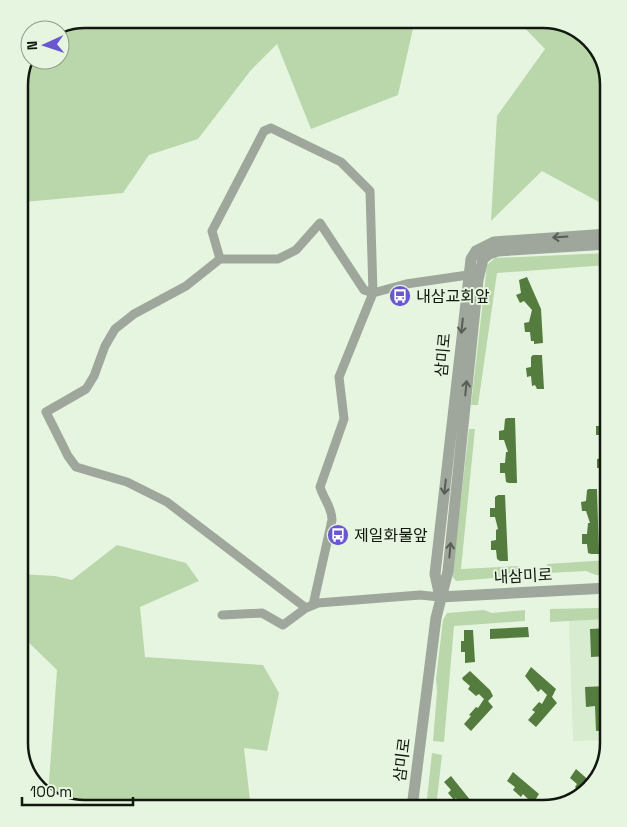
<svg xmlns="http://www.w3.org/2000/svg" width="627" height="827" font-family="'Space Grotesk','Noto Sans KR',sans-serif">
<rect width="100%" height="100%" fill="#e6f5df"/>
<path fill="#d8eccf" d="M608,619V740L573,741L569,621Z"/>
<path fill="#bad7ac" d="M85,19H419L414,24L398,95L311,129L277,44L251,70L198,139L149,155L123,193L24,202L19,208V80L30,58V60H60V30H55Z
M516,19H546L575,27L597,48L608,85V207L542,171L491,221L497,116L545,49Z
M608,253V265L497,273L478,405H471L487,265L495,258Z
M469,429H475L461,569L519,566V576L456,581L452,576Z
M117,545L186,563L199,581L140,607L145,657L263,665L279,693L267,751L244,748L250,800L257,808H81L51,799L48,796L57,670L19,633V574L55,576L72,580Z
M608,560V575H596L586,571L548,573L547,564Z
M608,605V619L550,622V609L597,608Z
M484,610L492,613L525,610V621L454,626L444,742L433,741L437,692L436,679L443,620L447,613Z
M432,753L442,755L436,808H426Z"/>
<path fill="#547c3e" d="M527,277L541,309L543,343L534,344V341H531L530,332H525L524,323L529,322L532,310L524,301L520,303L516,295L521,293L519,280Z
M533,355H542L544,389H537L535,385L532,386L531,376L527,377L526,368L531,367V357Z
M604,413H608V479H606L604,477L602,468H597V459L602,458L603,448H605L601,435H596V426H601L602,415Z
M507,418H515L517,483H509L506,482L505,473H500V463H505L506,452H508L504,440H499V431L504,430L505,419Z
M589,489H597L599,554H591L588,553L587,544H582V534H587L588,523H590L586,511H582L581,502L586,501L587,490Z
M498,495H505L508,561H500L497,559L496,550H491V541L496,540V530L498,529L495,517H490V508H495V497Z
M528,627L529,637L490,639V629Z
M608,628V656L591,657L590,629Z
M464,630H473L475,662L465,663V652H461V641H464Z
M531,667L556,689L552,697L557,703L536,727L528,720L535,712L532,710L539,702L542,704L547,695L541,689L538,692L525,676Z
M470,671L490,690L493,696L488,701L493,707L471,731L464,724L471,716L469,715L476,707L478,708L484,699L479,694L476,696L468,689L470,686L463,680L462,678Z
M608,686V730L596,731L595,706L586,707L585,687Z
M576,769L592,783L582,793L575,787L577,784L570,778Z
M513,772L539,794L534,802L539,808H524L529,800L523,794L521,797L513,790L515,787L507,781Z
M451,776L471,801L466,805L468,808H459L461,804L456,798L454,800L448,793L451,790L444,782Z"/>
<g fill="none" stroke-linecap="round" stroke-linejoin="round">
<path stroke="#9fa69c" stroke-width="9" d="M220,259H278L296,250L320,223L364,290L373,293L406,284L468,275
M306,608L167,502L127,482L76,467L68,456L46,412L86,389L94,376L105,346L115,329L134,314L186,286L220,259L212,231L264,131L271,128L341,162L370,191L373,293L339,377L344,419L320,487C324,500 332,507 332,520L313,605
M222,615L262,613L283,625L306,608L318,603L420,595L440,597"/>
<path stroke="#9fa69c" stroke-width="11" d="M440,597L435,574L471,259L476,251L494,242L608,234
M440,597L608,588
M412,808L436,618L448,571L478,280L483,259L489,254L498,251L608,244"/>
</g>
<defs><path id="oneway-shaft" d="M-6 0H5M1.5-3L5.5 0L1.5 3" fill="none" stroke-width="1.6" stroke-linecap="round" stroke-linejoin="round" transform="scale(1.25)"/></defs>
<g stroke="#585e56">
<use href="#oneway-shaft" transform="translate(560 237) rotate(176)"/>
<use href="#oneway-shaft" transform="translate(462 326) rotate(96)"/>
<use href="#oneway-shaft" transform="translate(466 388) rotate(-84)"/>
<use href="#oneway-shaft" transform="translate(445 487) rotate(96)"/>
<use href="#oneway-shaft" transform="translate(450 550) rotate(-85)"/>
</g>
<defs>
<g id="bus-disc" transform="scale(1.125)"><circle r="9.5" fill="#6957d0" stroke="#e6f5df"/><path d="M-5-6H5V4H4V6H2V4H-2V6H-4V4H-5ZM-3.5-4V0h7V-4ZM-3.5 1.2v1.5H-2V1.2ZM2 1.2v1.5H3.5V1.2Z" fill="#fff"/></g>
</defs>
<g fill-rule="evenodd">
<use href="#bus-disc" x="400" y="296"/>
<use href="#bus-disc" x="338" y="535"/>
</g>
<g text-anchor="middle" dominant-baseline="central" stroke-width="4" stroke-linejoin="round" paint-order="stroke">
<g font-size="16" fill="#12170f" stroke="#e6f5df" text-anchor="start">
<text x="416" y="296">내삼교회앞</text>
<text x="354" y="535">제일화물앞</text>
</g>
<g font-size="16" fill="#12170f" stroke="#e6f5df">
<text transform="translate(443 355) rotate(-85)">삼미로</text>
<text transform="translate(523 576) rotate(-3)">내삼미로</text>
<text transform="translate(402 760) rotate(-83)">삼미로</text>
</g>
</g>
<path d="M0 0H627V827H0ZM85 28H543A57 57 0 0 1 600 85V743A57 57 0 0 1 543 800H85A57 57 0 0 1 28 743V85A57 57 0 0 1 85 28Z" fill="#e6f5df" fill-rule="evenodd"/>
<path fill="none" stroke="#12170f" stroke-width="2.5" d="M85 28H543A57 57 0 0 1 600 85V743A57 57 0 0 1 543 800H85A57 57 0 0 1 28 743V85A57 57 0 0 1 85 28Z"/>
<g transform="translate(45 45) rotate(267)"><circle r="24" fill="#e6f5df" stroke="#919c8c"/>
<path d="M0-4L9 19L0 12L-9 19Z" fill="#6957d0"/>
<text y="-8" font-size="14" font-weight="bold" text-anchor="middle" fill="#12170f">N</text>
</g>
<path d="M22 797v8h111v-8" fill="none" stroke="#12170f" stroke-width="2.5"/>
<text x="30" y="797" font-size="15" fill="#12170f" stroke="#e6f5df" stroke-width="4" paint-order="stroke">100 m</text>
</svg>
